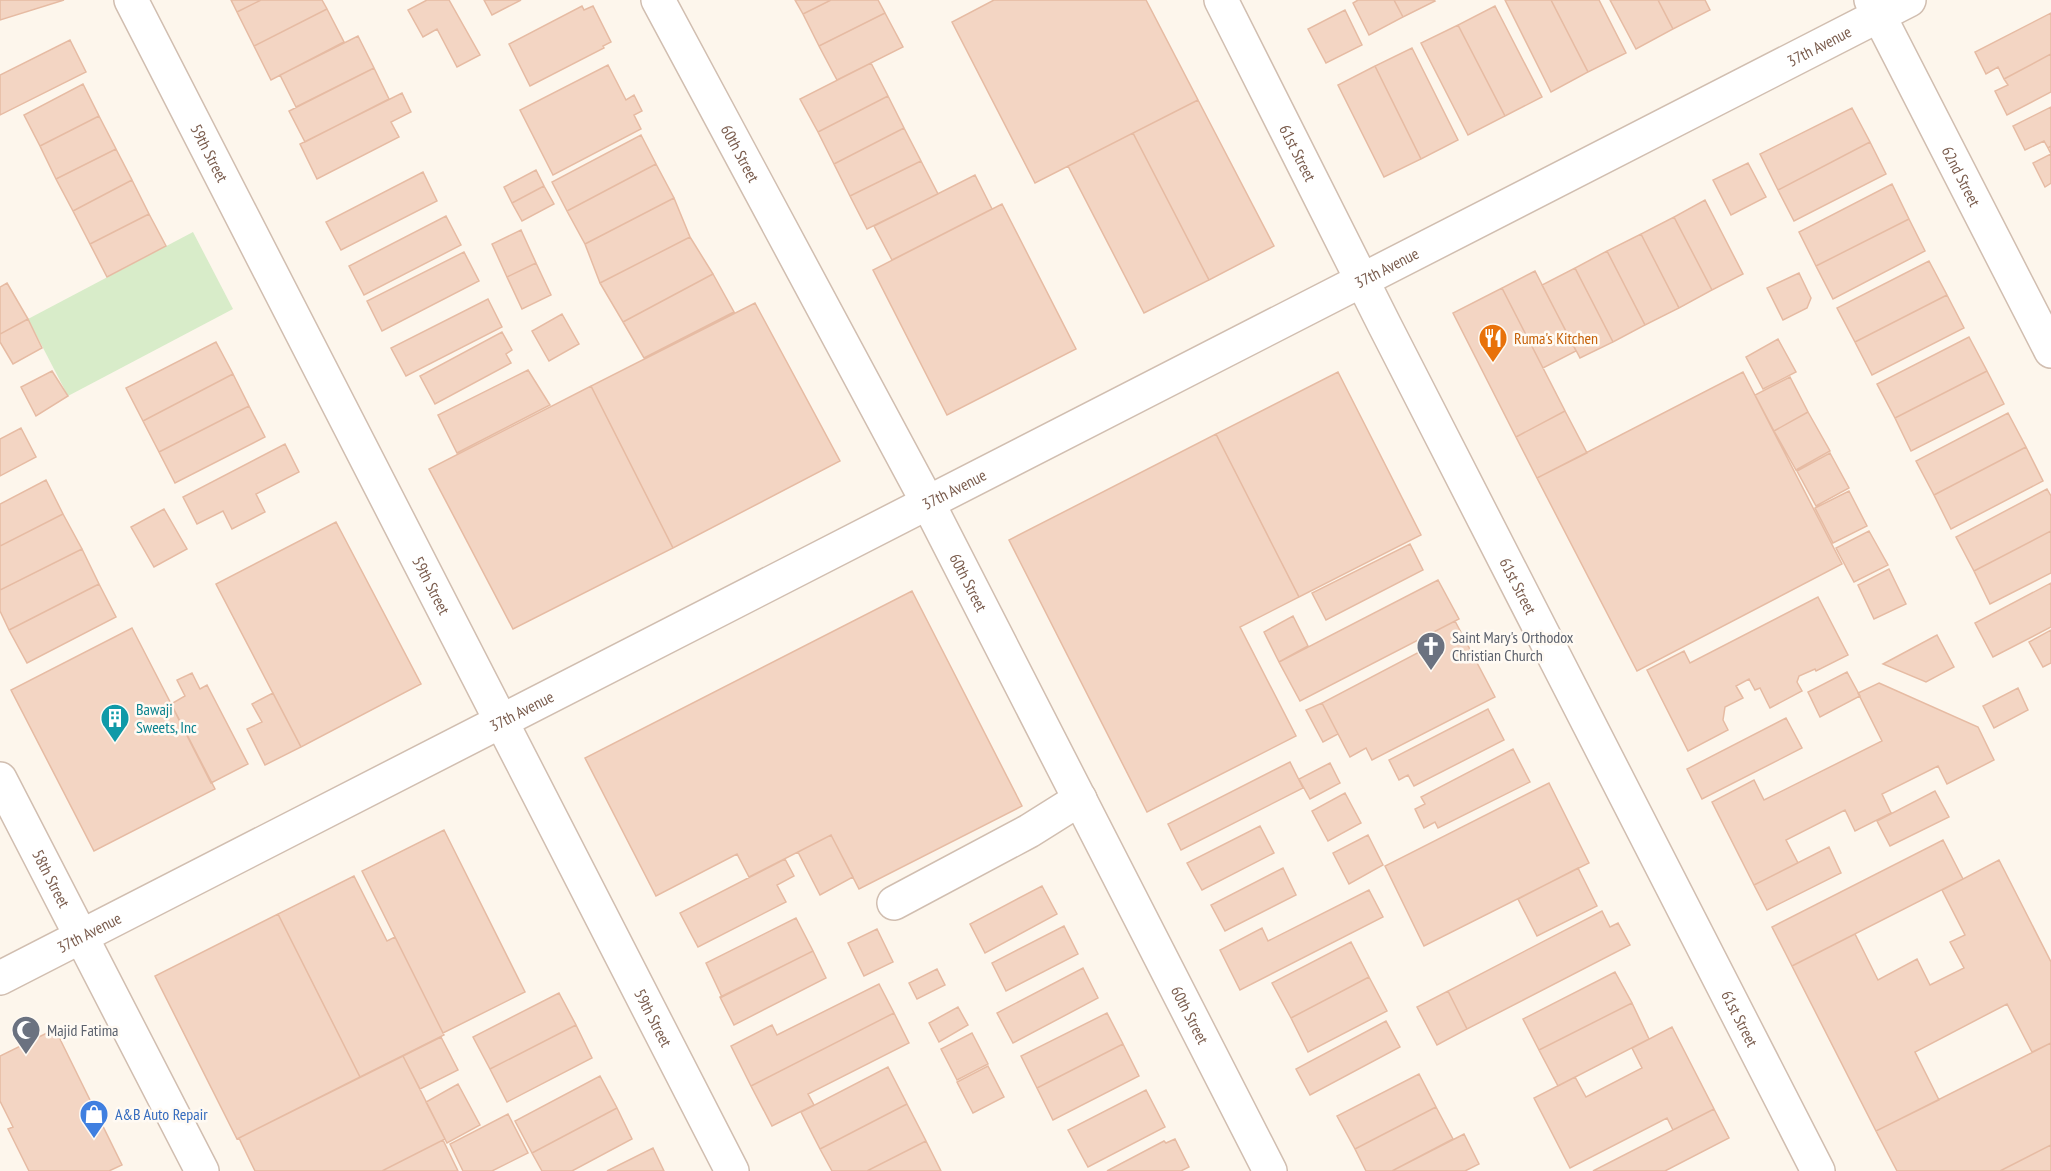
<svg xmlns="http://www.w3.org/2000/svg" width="2051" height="1171" font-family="'PT Sans Narrow',sans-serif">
<rect width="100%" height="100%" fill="#fdf6ec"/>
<path fill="#d8ecc9" d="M193,232L233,309L68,396L28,319Z"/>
<path fill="#f3d5c3" stroke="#e6bba3" stroke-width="1.5" d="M0,0H64L0,20Z
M231,0H261L237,12Z
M261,0H322L327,9L254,46L237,12Z
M427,0H449L480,55L457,67L437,29L423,37L408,10Z
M484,0H521L492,15Z
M795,0H831L803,14Z
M831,0H878L885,13L819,46L803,14Z
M994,0H1146L1198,100L1035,183L952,22Z
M1358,0H1394L1403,17L1369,35L1353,3Z
M1394,0H1434L1435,1L1403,17Z
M1505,0H1551L1588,72L1551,92Z
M1551,0H1599L1626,53L1588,72Z
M1610,0H1658L1673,29L1636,49Z
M1658,0H1705L1710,10L1673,29Z
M582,6L584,10L593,6L611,42L603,46L604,48L530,86L509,44Z
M1495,6L1542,97L1505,116L1458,25Z
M327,9L344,42L271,80L254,46Z
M1345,10L1362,45L1326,63L1308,29Z
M885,13L903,47L837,80L819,46Z
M2051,13V54L2004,79L1998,67L1986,74L1975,52Z
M1458,25L1505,116L1468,135L1421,43Z
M358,36L374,68L296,107L280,75Z
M70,40L86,72L0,115V75Z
M1412,48L1458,140L1421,159L1375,66Z
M2051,54V92L2007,115L1995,91L2008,85L2004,79Z
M871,63L888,96L818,132L800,99Z
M608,65L626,100L634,95L642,111L634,115L641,129L553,175L520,110Z
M1375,66L1421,159L1384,177L1338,85Z
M374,68L389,99L305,142L289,111Z
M83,84L99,116L40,146L24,115Z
M402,93L411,112L391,122L399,137L317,179L300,144Z
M888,96L904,128L834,164L818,132Z
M1198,100L1274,246L1209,280L1133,133Z
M2051,107V146L2048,148L2044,141L2025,150L2013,126Z
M1852,108L1870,142L1778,190L1760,154Z
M99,116L116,149L56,179L40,146Z
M904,128L921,161L850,196L834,164Z
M1133,133L1209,280L1144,313L1068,166Z
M641,135L656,164L567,211L552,182Z
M1870,142L1886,174L1794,221L1778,190Z
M2051,146V183L2045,187L2033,163L2051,154L2048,148Z
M116,149L132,180L73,211L56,179Z
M921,161L938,194L867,229L850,196Z
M1748,163L1766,197L1731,215L1713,180Z
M656,164L674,198L585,244L567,211Z
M536,170L544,186L512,203L504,187Z
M423,172L437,201L341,250L326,222Z
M975,175L992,209L892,260L874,226Z
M132,180L149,214L90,244L73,211Z
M1892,184L1909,219L1816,266L1799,232Z
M544,186L554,204L522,221L512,203Z
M674,198L690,237L600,283L585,244Z
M1705,200L1743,274L1712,290L1674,217Z
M1002,204L1076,349L947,415L873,270Z
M149,214L166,246L107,277L90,244Z
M446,216L461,245L364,295L349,266Z
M1674,217L1712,290L1679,308L1641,234Z
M1909,219L1925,251L1833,299L1816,266Z
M521,230L536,263L507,277L492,244Z
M1641,234L1679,308L1645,325L1607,251Z
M690,237L713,274L623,322L600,283Z
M1607,251L1645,325L1613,342L1575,268Z
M464,252L479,281L382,331L367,301Z
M1929,261L1947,295L1855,342L1837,308Z
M536,263L551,295L522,309L507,277Z
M1575,268L1613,342L1580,358L1542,285Z
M1535,271L1576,351L1543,368L1502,288Z
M1799,273L1811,298L1807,308L1783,320L1767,288Z
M713,274L734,312L644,358L623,322Z
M7,283L28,319L0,334V287Z
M1502,288L1565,411L1516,437L1453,313Z
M1947,295L1964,328L1872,375L1855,342Z
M488,299L502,327L406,376L391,348Z
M755,303L840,461L673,548L591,386Z
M562,314L579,344L549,361L532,331Z
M28,319L42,348L13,364L0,342V334Z
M502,332L512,350L506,354L511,363L435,404L420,376Z
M1969,337L1987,371L1895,418L1877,384Z
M1778,339L1796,372L1763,389L1746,357Z
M216,342L233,374L143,421L126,388Z
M528,370L550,405L457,453L438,415Z
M52,371L68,396L36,416L21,387Z
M1987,371L2004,404L1911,451L1895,418Z
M1338,372L1421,535L1299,597L1216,434Z
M1743,372L1842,564L1637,671L1537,478Z
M233,374L249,406L159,452L143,421Z
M1790,377L1808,412L1774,431L1755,395Z
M591,386L673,548L513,629L429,469Z
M249,406L265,437L175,483L159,452Z
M1565,411L1587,453L1537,478L1516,437Z
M1808,412L1830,451L1796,470L1774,431Z
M2008,413L2026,447L1934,495L1916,461Z
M21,428L36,457L0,476V439Z
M1216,434L1299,597L1240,627L1296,736L1147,812L1009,540Z
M285,444L299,472L256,494L265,512L232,529L223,511L197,524L183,497Z
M2026,447L2043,481L1951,529L1934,495Z
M1830,453L1849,488L1816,506L1797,471Z
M46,480L63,514L0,546V504Z
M2047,489L2051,496V531L1974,571L1956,537Z
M1849,491L1867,526L1833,543L1815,508Z
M164,509L187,549L154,567L131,527Z
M63,514L82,549L0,590V546Z
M336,522L421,684L301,747L216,584Z
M1869,531L1888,565L1854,582L1836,548Z
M2051,531V573L1990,604L1974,571Z
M1410,544L1423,570L1326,620L1312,593Z
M82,549L99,584L9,630L0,611V590Z
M1889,569L1906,604L1874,619L1858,585Z
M1438,580L1459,619L1300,701L1279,662Z
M2051,583V627L1993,657L1975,623Z
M99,584L116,617L27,663L9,630Z
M912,591L1022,806L859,889L831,835L749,877L737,854L656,896L585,758Z
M1818,597L1848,655L1816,671L1815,669L1799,676L1797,682L1802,691L1770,708L1760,688L1755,690L1749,679L1736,686L1743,698L1725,707L1723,720L1728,730L1688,751L1647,670L1684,651L1690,663Z
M1293,616L1308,646L1279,662L1264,632Z
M1455,621L1495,697L1372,760L1366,748L1350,757L1322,703L1429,647L1424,637Z
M132,628L215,789L94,851L11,690Z
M2051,630V663L2043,667L2029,642Z
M1937,635L1954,667L1926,682L1883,664Z
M1847,672L1860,696L1820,717L1808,692Z
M192,673L200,689L207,685L248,764L211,783L171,704L185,696L177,680Z
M1879,683L1978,727L1994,760L1947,784L1938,766L1882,794L1891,813L1855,831L1845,810L1786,840L1798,863L1754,885L1712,802L1754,780L1764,800L1882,741L1858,693Z
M2018,688L2028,710L1994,728L1983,706Z
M273,693L301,747L265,765L247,729L262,722L252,704Z
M1322,703L1338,734L1323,742L1306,710Z
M1488,709L1504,740L1414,786L1408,775L1399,780L1389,760Z
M1786,718L1802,748L1702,799L1687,769Z
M1513,749L1530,782L1438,828L1435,822L1424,828L1415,809L1425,804L1421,797Z
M1290,762L1303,788L1181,850L1168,824Z
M1330,763L1340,783L1310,799L1299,779Z
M1549,783L1589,863L1424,946L1385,866Z
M1935,791L1949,817L1890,846L1877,821Z
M1345,793L1361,823L1328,841L1312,811Z
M1260,826L1274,853L1202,890L1187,863Z
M444,830L525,992L443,1033L362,871Z
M831,835L853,877L820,895L798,852Z
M1368,835L1383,865L1349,884L1333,853Z
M1943,840L1963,879L1792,966L1772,927Z
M1829,847L1841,873L1767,910L1754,885Z
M785,859L794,876L777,885L786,902L698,947L680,913Z
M1999,860L2051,962V1043L2032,1052L2007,1004L1915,1052L1939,1100L1876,1131L1792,966L1855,934L1878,980L1917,959L1930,985L1964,968L1950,942L1965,935L1942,890Z
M1283,868L1296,895L1225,931L1211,905Z
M1578,868L1597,906L1537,936L1518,899Z
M354,876L387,941L395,937L444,1035L360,1077L278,914Z
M1042,886L1057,914L985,953L970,924Z
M1369,890L1383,917L1240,990L1220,950L1262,928L1268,941Z
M1602,911L1610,927L1618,923L1630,945L1467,1029L1448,991Z
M278,914L360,1077L237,1139L155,976Z
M796,918L813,951L722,997L706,963Z
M1064,926L1078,954L1006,991L992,963Z
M877,929L893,962L864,976L848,943Z
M1351,942L1369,977L1291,1018L1272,983Z
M813,951L826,978L734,1025L720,997Z
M1083,968L1098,998L1013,1043L997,1013Z
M937,969L945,985L917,999L909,983Z
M1615,972L1632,1003L1539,1050L1523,1019Z
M1369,977L1387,1011L1308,1052L1291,1018Z
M879,984L894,1013L751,1086L731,1046L772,1025L777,1035Z
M1448,991L1467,1029L1437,1045L1417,1007Z
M559,993L576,1025L490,1069L473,1037Z
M1632,1003L1649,1039L1558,1086L1539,1050Z
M958,1007L968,1025L939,1042L929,1023Z
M894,1013L909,1043L808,1094L814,1105L772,1126L751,1086Z
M1107,1013L1123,1044L1037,1088L1021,1056Z
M1386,1021L1400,1047L1310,1095L1296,1069Z
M576,1025L592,1058L507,1102L490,1069Z
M1672,1027L1714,1109L1673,1130L1667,1118L1570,1168L1534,1098L1575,1077L1586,1097L1642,1068L1632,1048Z
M55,1029L122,1165L109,1171H29L8,1129L13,1127L0,1101V1056Z
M972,1033L988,1064L957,1080L941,1049Z
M441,1037L458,1070L420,1089L403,1056Z
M2051,1043V1145L2000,1171H1897L1876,1131Z
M1123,1044L1139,1076L1053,1120L1037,1088Z
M403,1056L445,1139L382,1171H255L239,1138Z
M988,1066L1004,1097L973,1113L957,1082Z
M888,1067L907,1104L820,1149L801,1112Z
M1419,1074L1436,1107L1355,1149L1337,1116Z
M600,1076L617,1108L532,1153L515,1121Z
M458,1084L480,1125L447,1143L426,1102Z
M1146,1090L1165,1127L1088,1167L1068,1130Z
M907,1104L926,1141L867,1171H832L820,1149Z
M1436,1107L1453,1139L1392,1171H1366L1355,1149Z
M617,1108L632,1139L572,1171H542L532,1153Z
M1714,1109L1729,1138L1665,1171H1593Z
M508,1114L528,1153L492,1171H463L450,1144Z
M1464,1134L1479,1164L1465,1171H1392Z
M1175,1139L1189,1167L1181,1171H1107L1164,1141L1166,1143Z
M443,1140L458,1171H382Z
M926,1141L941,1171H867Z
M2051,1145V1171H2000Z
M653,1148L664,1171H607Z"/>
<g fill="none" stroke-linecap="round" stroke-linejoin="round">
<g stroke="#d1beb0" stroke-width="36">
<g id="minor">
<path id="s1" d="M131,0L732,1171"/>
<path id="s2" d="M658,0L928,503L1270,1171"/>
<path id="s3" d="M1221,0L1385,326L1818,1171"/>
<path id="s4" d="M1871,0L2051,351"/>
<path id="s5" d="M0,779L202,1171"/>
<path d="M894,903L1029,831L1080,799"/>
<path id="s6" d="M0,978L1909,0"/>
</g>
</g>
<use href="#minor" stroke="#fff" stroke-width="33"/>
</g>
<defs>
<g id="restaurant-pin" transform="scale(1.5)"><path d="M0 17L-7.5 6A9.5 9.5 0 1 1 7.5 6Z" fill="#e8710a" stroke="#fffaf3"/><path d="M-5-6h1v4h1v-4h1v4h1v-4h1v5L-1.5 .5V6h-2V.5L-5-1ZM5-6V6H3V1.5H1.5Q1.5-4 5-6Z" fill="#fff"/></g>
<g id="church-pin" transform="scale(1.5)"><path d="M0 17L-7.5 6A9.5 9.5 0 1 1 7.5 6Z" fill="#6b7280" stroke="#fffaf3"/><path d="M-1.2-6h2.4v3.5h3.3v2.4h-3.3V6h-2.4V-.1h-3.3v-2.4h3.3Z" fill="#fff"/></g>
<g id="building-pin" transform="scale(1.5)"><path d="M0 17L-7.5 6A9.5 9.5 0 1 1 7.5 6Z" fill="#0f9aa8" stroke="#fffaf3"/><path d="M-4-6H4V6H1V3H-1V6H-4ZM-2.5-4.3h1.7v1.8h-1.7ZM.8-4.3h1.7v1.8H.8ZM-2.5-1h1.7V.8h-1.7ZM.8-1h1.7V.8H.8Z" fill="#fff"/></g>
<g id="mosque-pin" transform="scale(1.5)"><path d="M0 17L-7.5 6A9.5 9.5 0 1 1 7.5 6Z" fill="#6b7280" stroke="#fffaf3"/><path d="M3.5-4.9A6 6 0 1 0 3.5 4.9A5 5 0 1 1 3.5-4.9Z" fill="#fff"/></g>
<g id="shop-pin" transform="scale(1.5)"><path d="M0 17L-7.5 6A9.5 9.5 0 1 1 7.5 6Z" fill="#3f7fe0" stroke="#fffaf3"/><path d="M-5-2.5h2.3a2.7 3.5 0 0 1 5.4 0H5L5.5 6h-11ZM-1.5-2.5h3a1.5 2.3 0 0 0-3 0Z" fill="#fff"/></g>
</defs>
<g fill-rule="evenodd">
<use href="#restaurant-pin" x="1493" y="338"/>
<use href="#church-pin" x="1431" y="646"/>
<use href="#building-pin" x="115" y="718"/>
<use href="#mosque-pin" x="26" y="1030"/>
<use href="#shop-pin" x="94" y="1114"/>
</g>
<g text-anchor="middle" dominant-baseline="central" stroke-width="5" stroke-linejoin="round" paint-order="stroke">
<g font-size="16" fill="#7a5c4d" stroke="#fffaf3">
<text stroke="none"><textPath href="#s6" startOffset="2044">37th Avenue</textPath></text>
<text stroke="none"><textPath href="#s1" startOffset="172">59th Street</textPath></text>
<text stroke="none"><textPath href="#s3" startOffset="171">61st Street</textPath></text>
<text stroke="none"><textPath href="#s2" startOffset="174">60th Street</textPath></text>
<text stroke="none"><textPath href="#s4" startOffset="198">62nd Street</textPath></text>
<text stroke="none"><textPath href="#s6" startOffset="1558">37th Avenue</textPath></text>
<text stroke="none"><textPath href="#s6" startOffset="1072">37th Avenue</textPath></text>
<text stroke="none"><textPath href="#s2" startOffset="660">60th Street</textPath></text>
<text stroke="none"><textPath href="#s1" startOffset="658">59th Street</textPath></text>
<text stroke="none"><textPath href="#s3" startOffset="657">61st Street</textPath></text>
<text stroke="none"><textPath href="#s6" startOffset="586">37th Avenue</textPath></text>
<text stroke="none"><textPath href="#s5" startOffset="112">58th Street</textPath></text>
<text stroke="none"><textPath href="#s6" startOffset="100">37th Avenue</textPath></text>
<text stroke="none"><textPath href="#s2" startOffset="1146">60th Street</textPath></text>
<text stroke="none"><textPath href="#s1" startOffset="1144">59th Street</textPath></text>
<text stroke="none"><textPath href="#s3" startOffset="1143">61st Street</textPath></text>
</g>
<g font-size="16" fill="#c56008" stroke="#fffaf3" text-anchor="start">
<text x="1514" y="338">Ruma's Kitchen</text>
</g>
<g font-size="16" fill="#5b616d" stroke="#fffaf3" text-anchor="start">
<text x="1452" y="637">Saint Mary's Orthodox<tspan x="1452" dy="18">Christian Church</tspan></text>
<text x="47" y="1030">Majid Fatima</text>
</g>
<g font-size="16" fill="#0d838f" stroke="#fffaf3" text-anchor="start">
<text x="136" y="709">Bawaji<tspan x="136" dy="18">Sweets, Inc</tspan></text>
</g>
<g font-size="16" fill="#366cbe" stroke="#fffaf3" text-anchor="start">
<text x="115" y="1114">A&amp;B Auto Repair</text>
</g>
</g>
</svg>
